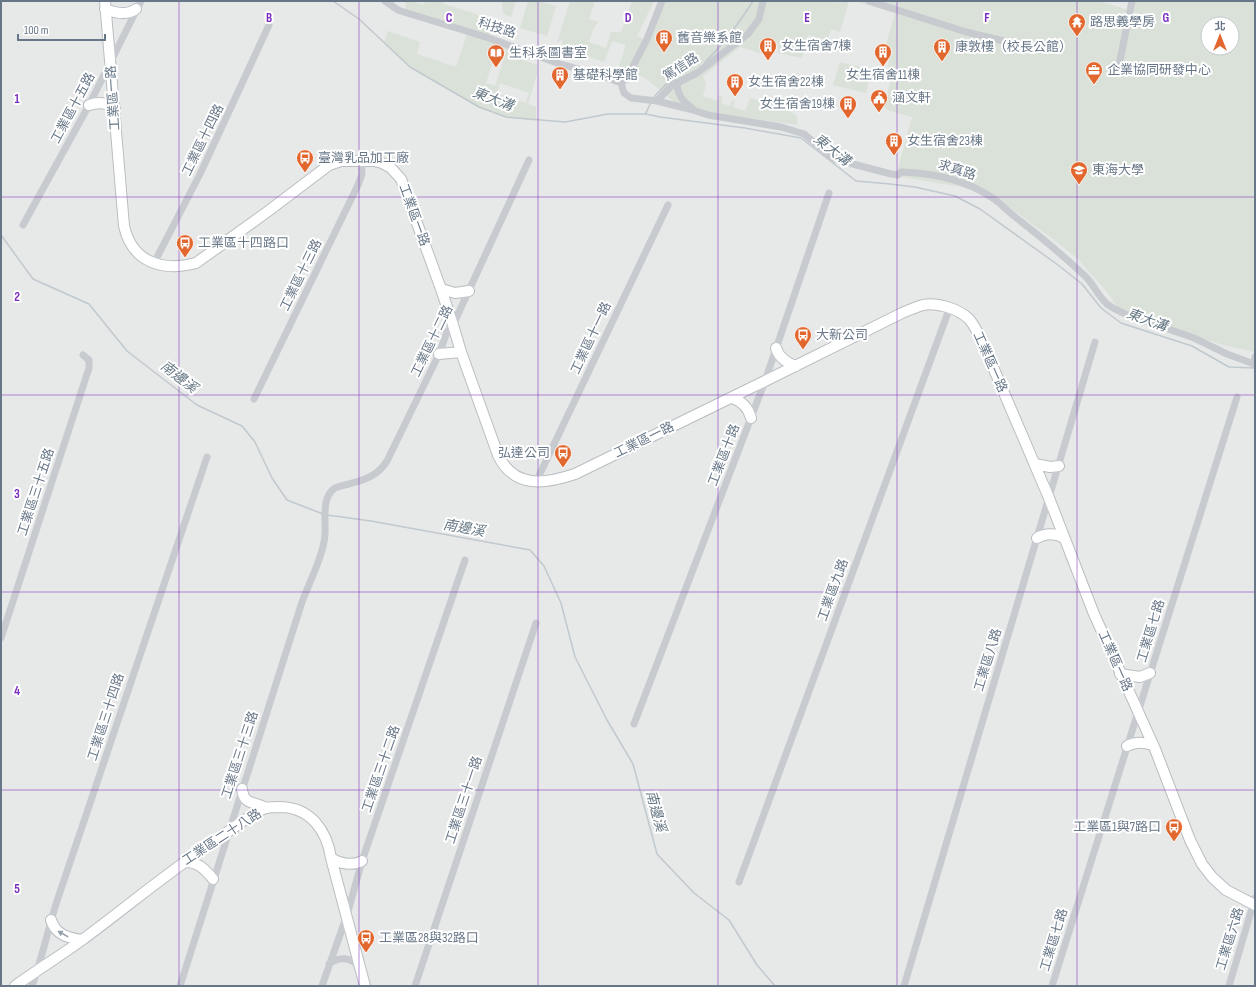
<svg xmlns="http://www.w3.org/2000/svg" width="1256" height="987" font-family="'Sofia Sans Condensed','Noto Sans TC',sans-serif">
<rect width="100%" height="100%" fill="#f9f9f7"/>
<path fill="#e7e8e8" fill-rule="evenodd" d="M1,1H1255V986H1ZM1208,24H1232V48H1208Z"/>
<path fill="#dae1d8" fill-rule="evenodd" d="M405,1H412L424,5L425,1H443L444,4L495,20L489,38L511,46L508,55L537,65V74L528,104L536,107V121L506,117L479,107L410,67L384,42L388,31L420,42L417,54L456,67L468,31L407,13ZM497,49L506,52L495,86L486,83ZM500,83L529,93L526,103L497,93Z
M502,1H516L511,17L503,14Z
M528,1H539L556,6L547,36L520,28Z
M570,1H595L589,19L598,22L594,27L589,42L606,48L611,32H620L622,30L632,1H654L637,36L645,39L660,1H833V5L834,1H849L840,32L831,29L828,40L808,35L802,58L778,53V45L769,42L760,53L740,47L703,76L706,84L703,96L717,101L719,95L723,97L721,103L730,106L732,100L735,101L733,107L745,111L750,98L786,109L797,116V125L704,112L674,102L648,80L636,73L618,77L599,73L602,66L617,71L626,45L612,41L604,62L561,47L563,39L557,43Z
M854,1H1100L1128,10L1132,1H1255V352L1223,345L1144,319L1119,309L1107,292L1078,259L1053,239L1032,224L994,195L961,187L896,176L912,117L890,111L884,107L892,76L886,74L890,58L883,56L895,13ZM1208,24H1232V48H1208Z
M840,62L872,70L866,93L833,85Z"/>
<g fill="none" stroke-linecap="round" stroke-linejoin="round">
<path stroke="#c0c9ce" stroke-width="1.5" d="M333,1L359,19L410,67L479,107L506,117L565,122L608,114H646L660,117L745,128L801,138L856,181L890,184L915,187L955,196L980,209L1058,265L1082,284L1101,308L1121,323L1192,346L1229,367L1255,368
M705,62C724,44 739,23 753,1
M654,97L668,82L676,80
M646,113L651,102
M1,235L33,279L89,304L127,351L197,405L242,426L255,442L272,478L287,500L323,514
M327,515L371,521L530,550L544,566L561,603L575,657L607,720L633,764L657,854L694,893L729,920L757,965L775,986"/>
<g stroke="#b9bec3" stroke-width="12">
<path id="secondary" d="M105,1L124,226C132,262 162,272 196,263L267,212L329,165L341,161H374L382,163L391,168L401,179L441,289L453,325L461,352L498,455C514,489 545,484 575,474L765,381L902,313C909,310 916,307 923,305C937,302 959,309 969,319C976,327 980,337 984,346L1049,498L1094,614L1155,749L1190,840L1202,864L1212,877L1226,890L1255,905
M105,9C115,13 127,16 136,9
M89,105C98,102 107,102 115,109
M441,289L455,293L469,291
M776,348C779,358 787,363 796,366
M439,354L461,352
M732,398C742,401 748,407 751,418
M1035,464L1050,467L1059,466
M1037,538C1045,533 1056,533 1064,538
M1120,674L1140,677L1150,673
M1127,746C1136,741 1144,742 1153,745
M242,789C244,806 255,801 266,808
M331,858C340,864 353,866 362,861
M184,862C197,861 205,869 213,879
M51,920C56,935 68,938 82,940
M15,986C37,970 60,956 82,940C127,907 169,871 215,841C230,831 251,813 266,808C271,807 277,807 281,807C311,808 327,831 331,858L365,986"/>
</g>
<path stroke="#c7cace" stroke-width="7" d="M385,1L398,10L407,13L489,38L557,63L603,76L621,83
M869,1L966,32L1012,43
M1118,70L1132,1
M621,83L624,93L631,98L657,101L693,110L708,115L781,127L804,134L834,159L891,174L898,175L901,172C932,173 964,179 991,197C1001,203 1009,213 1019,220C1042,238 1065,257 1086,277C1094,285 1098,296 1107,304C1112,308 1119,311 1125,314L1194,338L1227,354L1254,364L1255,357
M621,83L627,78L647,39L662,1
M677,84C678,96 683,101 692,108
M657,101L671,86L697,73L748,34L759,19L763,1
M23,225L89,105L141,1
M154,263L200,174L269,25
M254,399L358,185L362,174L361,160
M536,482L668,205
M1,638L89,368V360L83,355
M634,724L765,381L829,193
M739,882L950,307
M329,964C339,956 351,957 359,967
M32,986C42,958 48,929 57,901L207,457
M180,986L302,602C309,583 324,554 325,534C326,520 321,497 335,488C357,481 374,481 387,461L439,354L447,332L453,325L529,160
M322,986L347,915L362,861L465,560
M415,986L536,623
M904,986L1095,342
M1052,986L1237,397
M1229,986L1255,898"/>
<use href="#secondary" stroke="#fff" stroke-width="10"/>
</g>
<defs><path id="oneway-solid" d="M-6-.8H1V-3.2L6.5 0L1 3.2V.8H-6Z"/></defs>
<use fill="#95a0ac" href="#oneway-solid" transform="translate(63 934) rotate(-151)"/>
<path fill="none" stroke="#7b2cbf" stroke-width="1" stroke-opacity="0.55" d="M179,1V986M359,1V986M538,1V986M718,1V986M897,1V986M1077,1V986M1,197H1255M1,395H1255M1,592H1255M1,790H1255"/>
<defs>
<g id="temple-pin" transform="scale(0.9)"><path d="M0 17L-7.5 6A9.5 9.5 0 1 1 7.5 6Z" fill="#e2672e" stroke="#fff"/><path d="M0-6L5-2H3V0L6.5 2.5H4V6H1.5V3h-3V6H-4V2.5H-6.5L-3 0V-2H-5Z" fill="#fff"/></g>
<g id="building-pin" transform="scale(0.9)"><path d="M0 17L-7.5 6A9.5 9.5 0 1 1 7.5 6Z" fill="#e2672e" stroke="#fff"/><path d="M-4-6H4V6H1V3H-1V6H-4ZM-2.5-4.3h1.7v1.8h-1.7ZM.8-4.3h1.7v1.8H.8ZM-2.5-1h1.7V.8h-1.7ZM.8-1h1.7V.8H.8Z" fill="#fff"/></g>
<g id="library-pin" transform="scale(0.9)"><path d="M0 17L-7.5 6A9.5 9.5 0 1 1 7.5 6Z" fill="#e2672e" stroke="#fff"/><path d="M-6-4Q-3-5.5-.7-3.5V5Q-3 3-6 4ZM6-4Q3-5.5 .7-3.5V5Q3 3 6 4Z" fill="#fff"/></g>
<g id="office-pin" transform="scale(0.9)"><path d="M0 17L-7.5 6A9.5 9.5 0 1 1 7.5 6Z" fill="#e2672e" stroke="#fff"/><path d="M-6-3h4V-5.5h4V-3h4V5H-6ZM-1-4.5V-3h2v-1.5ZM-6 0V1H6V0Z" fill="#fff"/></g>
<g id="civic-pin" transform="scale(0.9)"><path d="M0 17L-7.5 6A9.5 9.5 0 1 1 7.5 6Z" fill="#e2672e" stroke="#fff"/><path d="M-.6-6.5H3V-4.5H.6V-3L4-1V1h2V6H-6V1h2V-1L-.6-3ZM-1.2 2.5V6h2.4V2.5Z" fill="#fff"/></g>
<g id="bus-pin" transform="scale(0.9)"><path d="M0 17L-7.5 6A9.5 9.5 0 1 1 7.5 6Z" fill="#e2672e" stroke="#fff"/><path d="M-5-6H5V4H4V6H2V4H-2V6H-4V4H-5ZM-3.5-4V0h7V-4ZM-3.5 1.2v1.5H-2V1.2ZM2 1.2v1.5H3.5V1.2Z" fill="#fff"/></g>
<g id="university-pin" transform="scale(0.9)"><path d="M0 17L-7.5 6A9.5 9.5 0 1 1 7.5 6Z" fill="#e2672e" stroke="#fff"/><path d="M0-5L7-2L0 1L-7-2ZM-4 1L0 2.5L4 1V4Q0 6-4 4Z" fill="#fff"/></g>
</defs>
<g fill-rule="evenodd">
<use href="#temple-pin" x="1077" y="22"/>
<use href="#building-pin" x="664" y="38"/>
<use href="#building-pin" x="768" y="46"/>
<use href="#building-pin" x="942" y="47"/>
<use href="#building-pin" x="883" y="52"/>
<use href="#library-pin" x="496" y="53"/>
<use href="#office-pin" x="1094" y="70"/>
<use href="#building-pin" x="560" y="75"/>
<use href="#building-pin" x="735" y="82"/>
<use href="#civic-pin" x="879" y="98"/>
<use href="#building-pin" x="848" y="104"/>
<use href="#building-pin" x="894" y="141"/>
<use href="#bus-pin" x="305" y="158"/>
<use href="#university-pin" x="1079" y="170"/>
<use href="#bus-pin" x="185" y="243"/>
<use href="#bus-pin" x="803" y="335"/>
<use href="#bus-pin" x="563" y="453"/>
<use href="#bus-pin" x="1174" y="827"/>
<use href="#bus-pin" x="366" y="938"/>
</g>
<g text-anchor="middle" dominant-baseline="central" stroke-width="4" stroke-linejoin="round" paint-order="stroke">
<g font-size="13" fill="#687788" stroke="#fff" text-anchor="start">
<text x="1090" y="22">路思義學房</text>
<text x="677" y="38">舊音樂系館</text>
<text x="781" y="46">女生宿舍7棟</text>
<text x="955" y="47">康敦樓（校長公館）</text>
<text x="509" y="53">生科系圖書室</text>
<text x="1107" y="70">企業協同研發中心</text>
<text x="573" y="75">基礎科學館</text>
<text x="883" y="75" text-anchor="middle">女生宿舍11棟</text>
<text x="748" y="82">女生宿舍22棟</text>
<text x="892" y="98">涵文軒</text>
<text x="835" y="104" text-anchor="end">女生宿舍19棟</text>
<text x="907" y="141">女生宿舍23棟</text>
<text x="318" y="158">臺灣乳品加工廠</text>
<text x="1092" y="170">東海大學</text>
<text x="198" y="243">工業區十四路口</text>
<text x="816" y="335">大新公司</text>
<text x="550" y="453" text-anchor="end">弘達公司</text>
<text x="1161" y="827" text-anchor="end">工業區1與7路口</text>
<text x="379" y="938">工業區28與32路口</text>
</g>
<g font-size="13" fill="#687788" stroke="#fff">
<text transform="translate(497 28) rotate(18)">科技路</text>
<text transform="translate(681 67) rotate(-33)">篤信路</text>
<text transform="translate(113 98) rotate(-94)">工業區一路</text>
<text transform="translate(73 108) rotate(-62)">工業區十五路</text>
<text transform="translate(203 140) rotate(-64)">工業區十四路</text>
<text transform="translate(957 170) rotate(18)">求真路</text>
<text transform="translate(414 215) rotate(70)">工業區一路</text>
<text transform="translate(301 275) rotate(-64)">工業區十三路</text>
<text transform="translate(591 338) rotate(-65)">工業區十一路</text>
<text transform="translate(432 341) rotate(-64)">工業區十二路</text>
<text transform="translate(990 362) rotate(66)">工業區一路</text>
<text transform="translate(644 440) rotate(-26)">工業區一路</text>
<text transform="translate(724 455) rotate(-69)">工業區十路</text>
<text transform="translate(36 492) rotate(-72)">工業區三十五路</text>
<text transform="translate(833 590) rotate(-70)">工業區九路</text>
<text transform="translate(1151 631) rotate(-73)">工業區七路</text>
<text transform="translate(988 660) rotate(-73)">工業區八路</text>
<text transform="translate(1115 661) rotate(66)">工業區一路</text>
<text transform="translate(106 717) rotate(-72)">工業區三十四路</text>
<text transform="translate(240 755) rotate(-72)">工業區三十三路</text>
<text transform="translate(381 769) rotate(-71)">工業區三十二路</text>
<text transform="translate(464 800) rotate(-72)">工業區三十一路</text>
<text transform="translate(222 837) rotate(-33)">工業區二十八路</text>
<text transform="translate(1230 939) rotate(-73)">工業區六路</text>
<text transform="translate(1054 940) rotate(-73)">工業區七路</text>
</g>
<g font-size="14" font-style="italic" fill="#647783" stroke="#fff">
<text transform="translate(493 99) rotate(21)">東大溝</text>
<text transform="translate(832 150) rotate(38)">東大溝</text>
<text transform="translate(1147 320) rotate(20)">東大溝</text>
<text transform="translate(179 377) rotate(38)">南邊溪</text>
<text transform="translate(464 528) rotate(10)">南邊溪</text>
<text transform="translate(656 811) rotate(75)">南邊溪</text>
</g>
</g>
<g font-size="13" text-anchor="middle" font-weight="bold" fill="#7b2cbf" stroke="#fff" stroke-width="4" stroke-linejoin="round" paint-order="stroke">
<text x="269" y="22">B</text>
<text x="449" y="22">C</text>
<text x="628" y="22">D</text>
<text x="807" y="22">E</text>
<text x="987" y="22">F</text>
<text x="1166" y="22">G</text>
<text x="17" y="103">1</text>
<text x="17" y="301">2</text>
<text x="17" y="498">3</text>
<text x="17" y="695">4</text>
<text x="17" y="893">5</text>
</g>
<rect width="1256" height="987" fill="none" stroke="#687788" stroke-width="4"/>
<g transform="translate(1220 36)"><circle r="19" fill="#ffffff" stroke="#c3c9cf"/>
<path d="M0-3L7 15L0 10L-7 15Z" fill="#e2672e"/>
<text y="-6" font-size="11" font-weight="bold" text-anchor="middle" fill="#687788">北</text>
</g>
<path d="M18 34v6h87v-6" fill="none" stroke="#687788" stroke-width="2"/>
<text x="24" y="34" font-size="12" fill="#687788" stroke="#ffffff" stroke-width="3" paint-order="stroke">100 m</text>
</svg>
